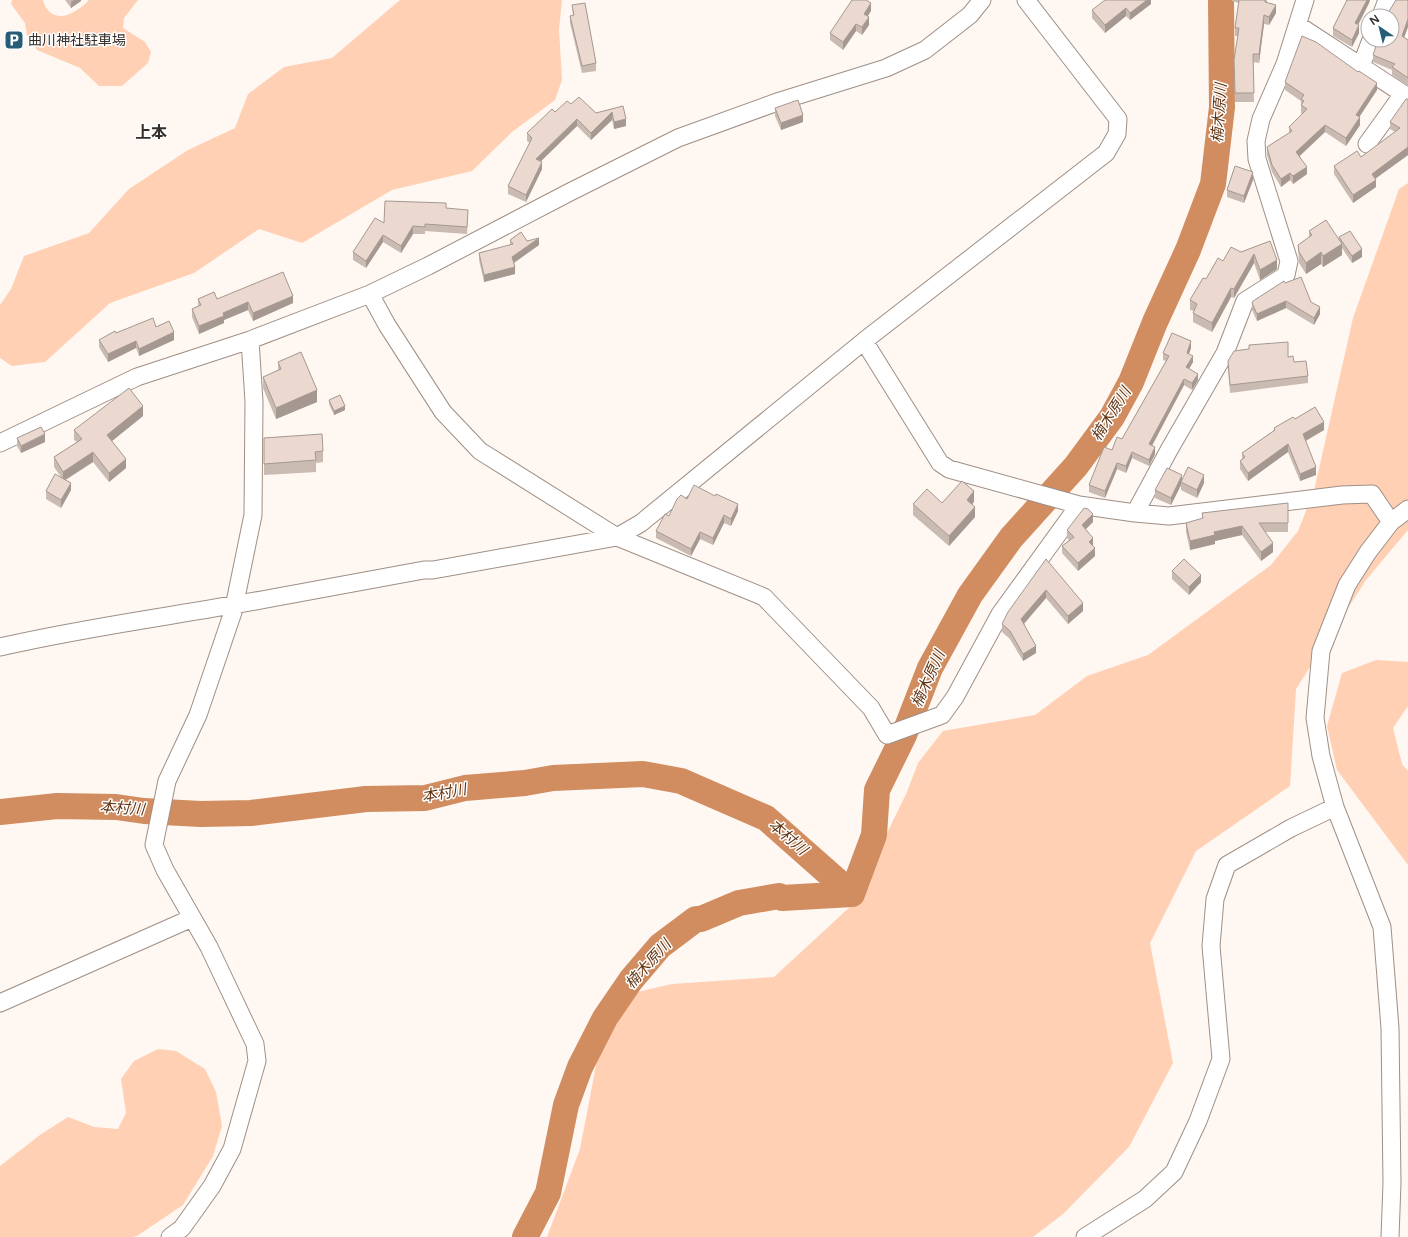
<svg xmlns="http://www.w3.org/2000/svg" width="1408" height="1237" font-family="'Varela Round','Noto Sans JP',sans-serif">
<rect width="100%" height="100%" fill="#fef7f2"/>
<path fill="#ffd0b4" d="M12,0H43C44,5 47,10 51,13C64,22 80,9 89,0H138L124,18L123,28L145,42L151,52L148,63L122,86H99L80,68L37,50L27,35L25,23L11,4Z
M400,0H562L559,29L562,80L555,100L512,132L472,171L392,190L302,243L259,229L194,273L110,303L45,362L12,366L0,358V305L11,289L24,256L89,233L129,189L188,150L235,128L248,94L284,67L332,58Z
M1408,183V530L1366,580L1296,689L1290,786L1196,851L1150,943L1173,1063L1129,1147L1063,1214L1033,1237H547L580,1149L597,1060L633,993L672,984L774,977L852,905L907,792L918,763L943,731L1035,715L1087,676L1148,655L1271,565L1298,531L1314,491L1353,318L1399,189Z
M1376,660L1408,662V706L1393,728L1402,764L1408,771V865L1337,770L1327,726L1342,673Z
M158,1049L176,1051L205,1069L216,1092L222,1126L213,1156L183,1205L137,1236L132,1237H0V1166L40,1135L68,1117L94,1127L118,1129L126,1113L121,1079L134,1061Z"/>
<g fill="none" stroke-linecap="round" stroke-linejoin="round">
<path stroke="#d18d60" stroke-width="26" d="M0,812L57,806L116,807L144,811L201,814L251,813L366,799L425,798L465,788L525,783L553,778L643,774L681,781L766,818L852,894
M852,894L874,835L877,790L904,735L930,668L970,595L1011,538L1076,466L1112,417L1131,382L1155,322L1188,250L1213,184L1222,107L1221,0
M525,1237L548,1193L566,1105L580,1067L605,1018L631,980L660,946L696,919H701L739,903L779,896L782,898L852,894"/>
<g stroke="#9f8f85" stroke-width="19">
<path id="minor" d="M1381,16L1387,0
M1298,25L1408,97
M1361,66L1371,40
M1367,144L1403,94
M370,294L387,325L443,412L480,451L617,537L764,597L871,708L887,735L942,715L955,697L1000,614L1079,505
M864,341L940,463L949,469L1079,505L1135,513L1169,516L1342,495L1372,494L1391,522
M0,443L137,377L250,340L370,294L428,266L570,192L678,138L780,101L886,68L925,50L970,15L982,0
M1135,513L1169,450L1225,353L1245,301L1286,275L1289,261L1257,159L1256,141L1261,119L1285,64L1305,0
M0,647C90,626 181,615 272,598C323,589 373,579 424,570H433L617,537L641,523L864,341L1106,153L1117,134L1118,119L1026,0
M0,1003L192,918
M170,1237L182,1228L212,1186L232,1149L257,1061L255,1044L209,947L165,870L154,845L167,781L198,715L233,612L253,515L254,402L250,340
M1085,1237L1145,1199L1174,1172L1198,1121L1221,1059L1211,946L1215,899L1227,865L1291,828L1335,807
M1390,1237L1392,1183L1390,1028L1382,927L1335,807L1321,756L1315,718L1321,651L1347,585L1368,552L1391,522L1408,509"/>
</g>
<use href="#minor" stroke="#fff" stroke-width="17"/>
</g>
<path fill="#cabbb2" d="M65,0H81V1L71,8Z
M1151,0V4L1130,20L1126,16L1105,33L1092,18V10Z
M1232,0H1267V2L1276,13L1269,25L1264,24L1259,63L1253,62L1254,102H1235L1234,60L1238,36H1235V28L1239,3L1232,1Z
M1346,0H1370L1369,3L1358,25L1359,33L1352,47L1333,36V28L1347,1Z
M1408,0V27L1404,37L1408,40V86L1392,75V70L1373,62V55Z
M572,5L596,63V71L582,73L570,23V16L573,15Z
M871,11L868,16L869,25L862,35L856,31L843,50L830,40V33Z
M1285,82L1377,90L1359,117L1360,125L1346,146L1325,132L1300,156L1307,174L1293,184L1290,180L1281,187L1272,172L1267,155V147L1289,133V127L1302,114L1301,113V101L1285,90Z
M1408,99V155L1375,179L1376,187L1353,203L1334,174V166L1361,157L1395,132L1390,129V122Z
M571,104L596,113L623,106L626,126L614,129L612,120L591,140L577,126L541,161L542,169L526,202L508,194V186L530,143L527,141V133L555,112Z
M775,108L803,122L781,130L775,116Z
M1253,180L1244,203L1227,197V190Z
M446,208L468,217L467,234L425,231V234H413L401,253L383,242L366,268L353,260V252L384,223Z
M1309,231L1339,240V237L1362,257L1352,263L1342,248V255L1323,267L1321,264L1306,274L1299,263L1298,245L1309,237Z
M510,240L527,241L539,245L514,263L515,274L484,282L479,260V253L510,245Z
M1270,241L1277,269L1260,280L1254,263L1234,298L1231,297L1212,332L1193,322V313L1194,311L1190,310V300L1206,279L1223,261L1241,252Z
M1285,283L1311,302L1320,314L1314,325L1286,308L1257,321L1252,310V303Z
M198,299H217L293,303L253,321L248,310L224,320V323L199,334L192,317V309L198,306Z
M156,327L174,340L139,356L136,348L108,362L99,347V340L116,333Z
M1191,348L1189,354L1193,362L1189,369L1198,380L1192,390L1184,385L1152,446L1155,454L1149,466L1132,458L1126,473L1117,469L1105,498L1089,492V485L1112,450L1122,439L1166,361L1163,360V353Z
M1288,357L1308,376V383L1230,393L1228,368V361Z
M278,362L317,402L276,419L263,388V377L278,371Z
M329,400L345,410L334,415L329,404Z
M143,416L112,441L126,468L109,482L93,462L66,480L71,490L61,508L46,499V491L61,477L54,467V457L77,442L74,440V430Z
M1295,419L1324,430L1306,441L1316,475L1300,481L1288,452L1248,481L1240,469V461L1242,459V453L1274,430V428Z
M17,438L45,442L21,453L17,446Z
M264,438L323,451V462L316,463V472L264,475Z
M1182,480L1204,483L1197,498L1181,490V485L1171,505L1155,498V490Z
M687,499L738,511L731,526L724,523L713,545L700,539L691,556L656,538V531Z
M974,502L972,504L975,517L949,546L913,515V504L942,503Z
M1288,503V532H1266L1273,552L1261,561L1242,535L1215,541V544L1190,550L1186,532V523L1202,519V513Z
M1093,522L1085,529L1093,546L1095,556L1078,571L1062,553V546L1069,540L1067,538V530Z
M1046,559L1083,611L1068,624L1046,598L1024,624L1036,653L1023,661L1010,639L1002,632V624Z
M1172,571L1201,582L1189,595L1172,579Z"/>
<path fill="#a49891" d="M74,0H81V1L71,8V2Z
M1147,0H1151V4L1130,20V13Z
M1367,0H1370L1369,3L1355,31V23Z
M871,3V11L864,21V14Z
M1276,5V13L1269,25V17Z
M1126,8V16L1105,33V25Z
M1264,15V24L1259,63V54Z
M869,17V25L862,35V27Z
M1408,19V27L1402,43V36Z
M856,24V31L843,50V42Z
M1359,25V33L1352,47V40Z
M1377,83V90L1356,122V115Z
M612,112V120L591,140V133Z
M803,115V122L781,130V123Z
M1360,117V125L1346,146V138Z
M577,119V126L536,166V159Z
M626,119V126L614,129V122Z
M1325,125V132L1296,159V152Z
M1408,147V155L1372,181V174Z
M542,162V169L526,202V195Z
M1307,167V174L1293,184V176Z
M1253,172V180L1244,203V196Z
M1290,173V180L1281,187V179Z
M1376,180V187L1353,203V195Z
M413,226V234L401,253V246Z
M383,235V242L366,268V261Z
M539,238V245L512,264V257Z
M1342,244V255L1323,267V256Z
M1362,249V257L1352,263V256Z
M1321,252V264L1306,274V263Z
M1254,254V263L1234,298V289Z
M1277,260V269L1260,280V270Z
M515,267V274L484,282V275Z
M1231,288V297L1212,332V323Z
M293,296V303L253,321V313Z
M1286,301V308L1257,321V314Z
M248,302V310L224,320V323L199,334V326L223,313Z
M1320,307V314L1314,325V318Z
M174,332V340L139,356V349Z
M136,341V348L108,362V354Z
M1191,341V348L1187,359V353Z
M1193,356V362L1186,374V367Z
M1198,374V380L1192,390V383Z
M1184,379V385L1149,451V444Z
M317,390V402L276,419V408Z
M143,406V416L107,445V435Z
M345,406V410L334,415V411Z
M1324,422V430L1303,442V434Z
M45,434V442L21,453V446Z
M1288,444V452L1248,481V473Z
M1155,447V454L1149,466V460Z
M93,452V462L63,481V472Z
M1132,452V458L1126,473V466Z
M126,459V468L109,482V473Z
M1117,463V469L1105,498V491Z
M1316,467V475L1300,481V474Z
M1182,475V482H1181V485L1171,505V498Z
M1204,475V483L1197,498V490Z
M71,483V490L61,508V500Z
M974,491V502L967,510V500Z
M738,504V511L731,526V519Z
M975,507V517L949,546V536Z
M1093,514V522L1082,533V525Z
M724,515V523L713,545V538Z
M1242,526V535L1215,541V544L1190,550V541L1214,532Z
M700,532V539L691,556V549Z
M1093,538V546L1089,549V542Z
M1273,543V552L1261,561V552Z
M1095,548V556L1078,571V563Z
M1201,575V582L1189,595V587Z
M1046,590V598L1021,627V619Z
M1083,603V611L1068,624V616Z
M1036,646V653L1023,661V654Z"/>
<path fill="#ebd9cf" stroke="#a49891" d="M852,0H866L871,3L864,14L869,17L862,27L856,24L843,42L830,33Z
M1105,0H1147L1130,13L1126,8L1105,25L1092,10Z
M1239,0H1265V2L1276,5L1269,17L1264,15L1259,54H1253L1254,93H1235L1234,60L1239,28H1235Z
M1347,0H1367L1355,23L1359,25L1352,40L1333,28Z
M1396,0H1408V19L1402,36L1408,40V78L1392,67L1395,64L1373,55L1378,40H1392V16H1386Z
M585,3L596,63L582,66L570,16L574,15L572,5Z
M1302,36L1316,42L1358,72L1359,71L1377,83L1356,115L1360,117L1346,138L1325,125L1296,152L1307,167L1293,176L1290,173L1281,179L1272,165L1267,147L1292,131L1289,127L1307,109L1301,105L1304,101L1301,99L1304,95L1285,82Z
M579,97L596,113L623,106L626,119L614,122L612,112L591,133L577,119L536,159L542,162L526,195L508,186L532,138L527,133L552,109L555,112L567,101L571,104Z
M1406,99H1408V147L1372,174L1376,180L1353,195L1334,166L1357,151L1361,157L1400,128L1390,122Z
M798,100L803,115L781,123L775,108Z
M1235,166L1253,172L1244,196L1227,190Z
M385,201L446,203V208L468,210L467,227L425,224V227L413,226L401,246L383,235L366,261L353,252L375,218L384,223Z
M1326,220L1342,244L1323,256L1321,252L1306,263L1299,252L1298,245L1312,235L1309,231Z
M1350,231L1362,249L1352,256L1339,237Z
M521,232L527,241L539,238L512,257L515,267L484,275L479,253L513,244L510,240Z
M1270,241L1277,260L1260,270L1254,254L1234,289L1231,288L1212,323L1193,313L1197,304L1190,300L1203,278L1206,279L1218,258L1223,261L1231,247L1241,252Z
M283,272L293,296L253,313L248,302L223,313L224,316L199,326L192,309L201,305L198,299L214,292L217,299Z
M1301,277L1311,302L1320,307L1314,318L1286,301L1257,314L1252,303L1253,301L1284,281L1285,283Z
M153,318L156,327L169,321L174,332L139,349L136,341L108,354L99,340L115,331L116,333Z
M1172,333L1191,341L1187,353L1193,356L1186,367L1198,374L1192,383L1184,379L1149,444L1155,447L1149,460L1132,452L1126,466L1117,463L1105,491L1089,485L1104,447L1112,450L1117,437L1122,439L1156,379L1169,356L1163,353Z
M1288,342V357L1293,356L1294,362L1306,361L1308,376L1230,385L1228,361L1234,351L1249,349V345Z
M301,352L317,390L276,408L263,377L281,369L278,362Z
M129,388L143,406L107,435L126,459L109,473L93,452L63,472L54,457L82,439L74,430Z
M340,395L345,406L334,411L329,400Z
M1315,407L1324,422L1303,434L1316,467L1300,474L1288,444L1248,473L1240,461L1245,457L1242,453L1275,430L1274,428L1293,417L1295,419Z
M41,427L45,434L21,446L17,438Z
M322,434L323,451L315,452L316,460L264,464V438Z
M1188,467L1204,475L1197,490L1181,482Z
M1167,468L1182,475L1171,498L1155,490Z
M55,474L71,483L61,500L46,491Z
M962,481L974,491L967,500L975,507L949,536L913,504L927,489L942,503Z
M694,485L715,496L716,494L738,504L731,519L724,515L713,538L700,532L691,549L656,531L665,514L669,516L677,499L681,495L687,499Z
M1288,503V523H1259L1273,543L1261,552L1242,526L1214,532L1215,535L1190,541L1186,523L1203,518L1202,513Z
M1084,508L1088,509L1093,514L1082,525L1093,538L1089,542L1095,548L1078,563L1062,546L1074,537L1067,530Z
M1046,559L1083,603L1068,616L1046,590L1021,619L1036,646L1023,654L1010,631L1002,624L1008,612Z
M1184,559L1201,575L1189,587L1172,571Z"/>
<defs>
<g id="parking-square" transform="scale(1)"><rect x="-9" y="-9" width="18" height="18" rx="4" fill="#275d79" stroke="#fff"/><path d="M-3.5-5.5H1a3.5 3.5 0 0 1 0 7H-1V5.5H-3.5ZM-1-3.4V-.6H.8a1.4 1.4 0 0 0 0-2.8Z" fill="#fff"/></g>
</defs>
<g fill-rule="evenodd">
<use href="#parking-square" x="14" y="40"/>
</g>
<g text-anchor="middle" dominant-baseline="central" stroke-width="3" stroke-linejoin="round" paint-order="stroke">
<g font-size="14" fill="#342e2a" stroke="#fff" text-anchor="start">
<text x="28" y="40">曲川神社駐車場</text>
</g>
<g font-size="15" font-style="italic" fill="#603311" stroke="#fff">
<text transform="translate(1219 113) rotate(-86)">楠木原川</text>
<text transform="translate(1111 414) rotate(-58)">楠木原川</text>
<text transform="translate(928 679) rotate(-66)">楠木原川</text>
<text transform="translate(444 793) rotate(-10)">本村川</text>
<text transform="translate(122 808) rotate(4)">本村川</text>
<text transform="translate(788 837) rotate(41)">本村川</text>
<text transform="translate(648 964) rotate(-48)">楠木原川</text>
</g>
<g font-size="16" font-weight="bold" fill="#342e2a" stroke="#fff">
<text x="151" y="133">上本</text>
</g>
</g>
<g transform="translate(1380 28) rotate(325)"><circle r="19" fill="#ffffff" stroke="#aeabaa"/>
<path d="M0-3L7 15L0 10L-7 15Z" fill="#275d79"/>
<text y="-6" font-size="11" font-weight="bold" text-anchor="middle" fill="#342e2a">N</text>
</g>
</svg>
